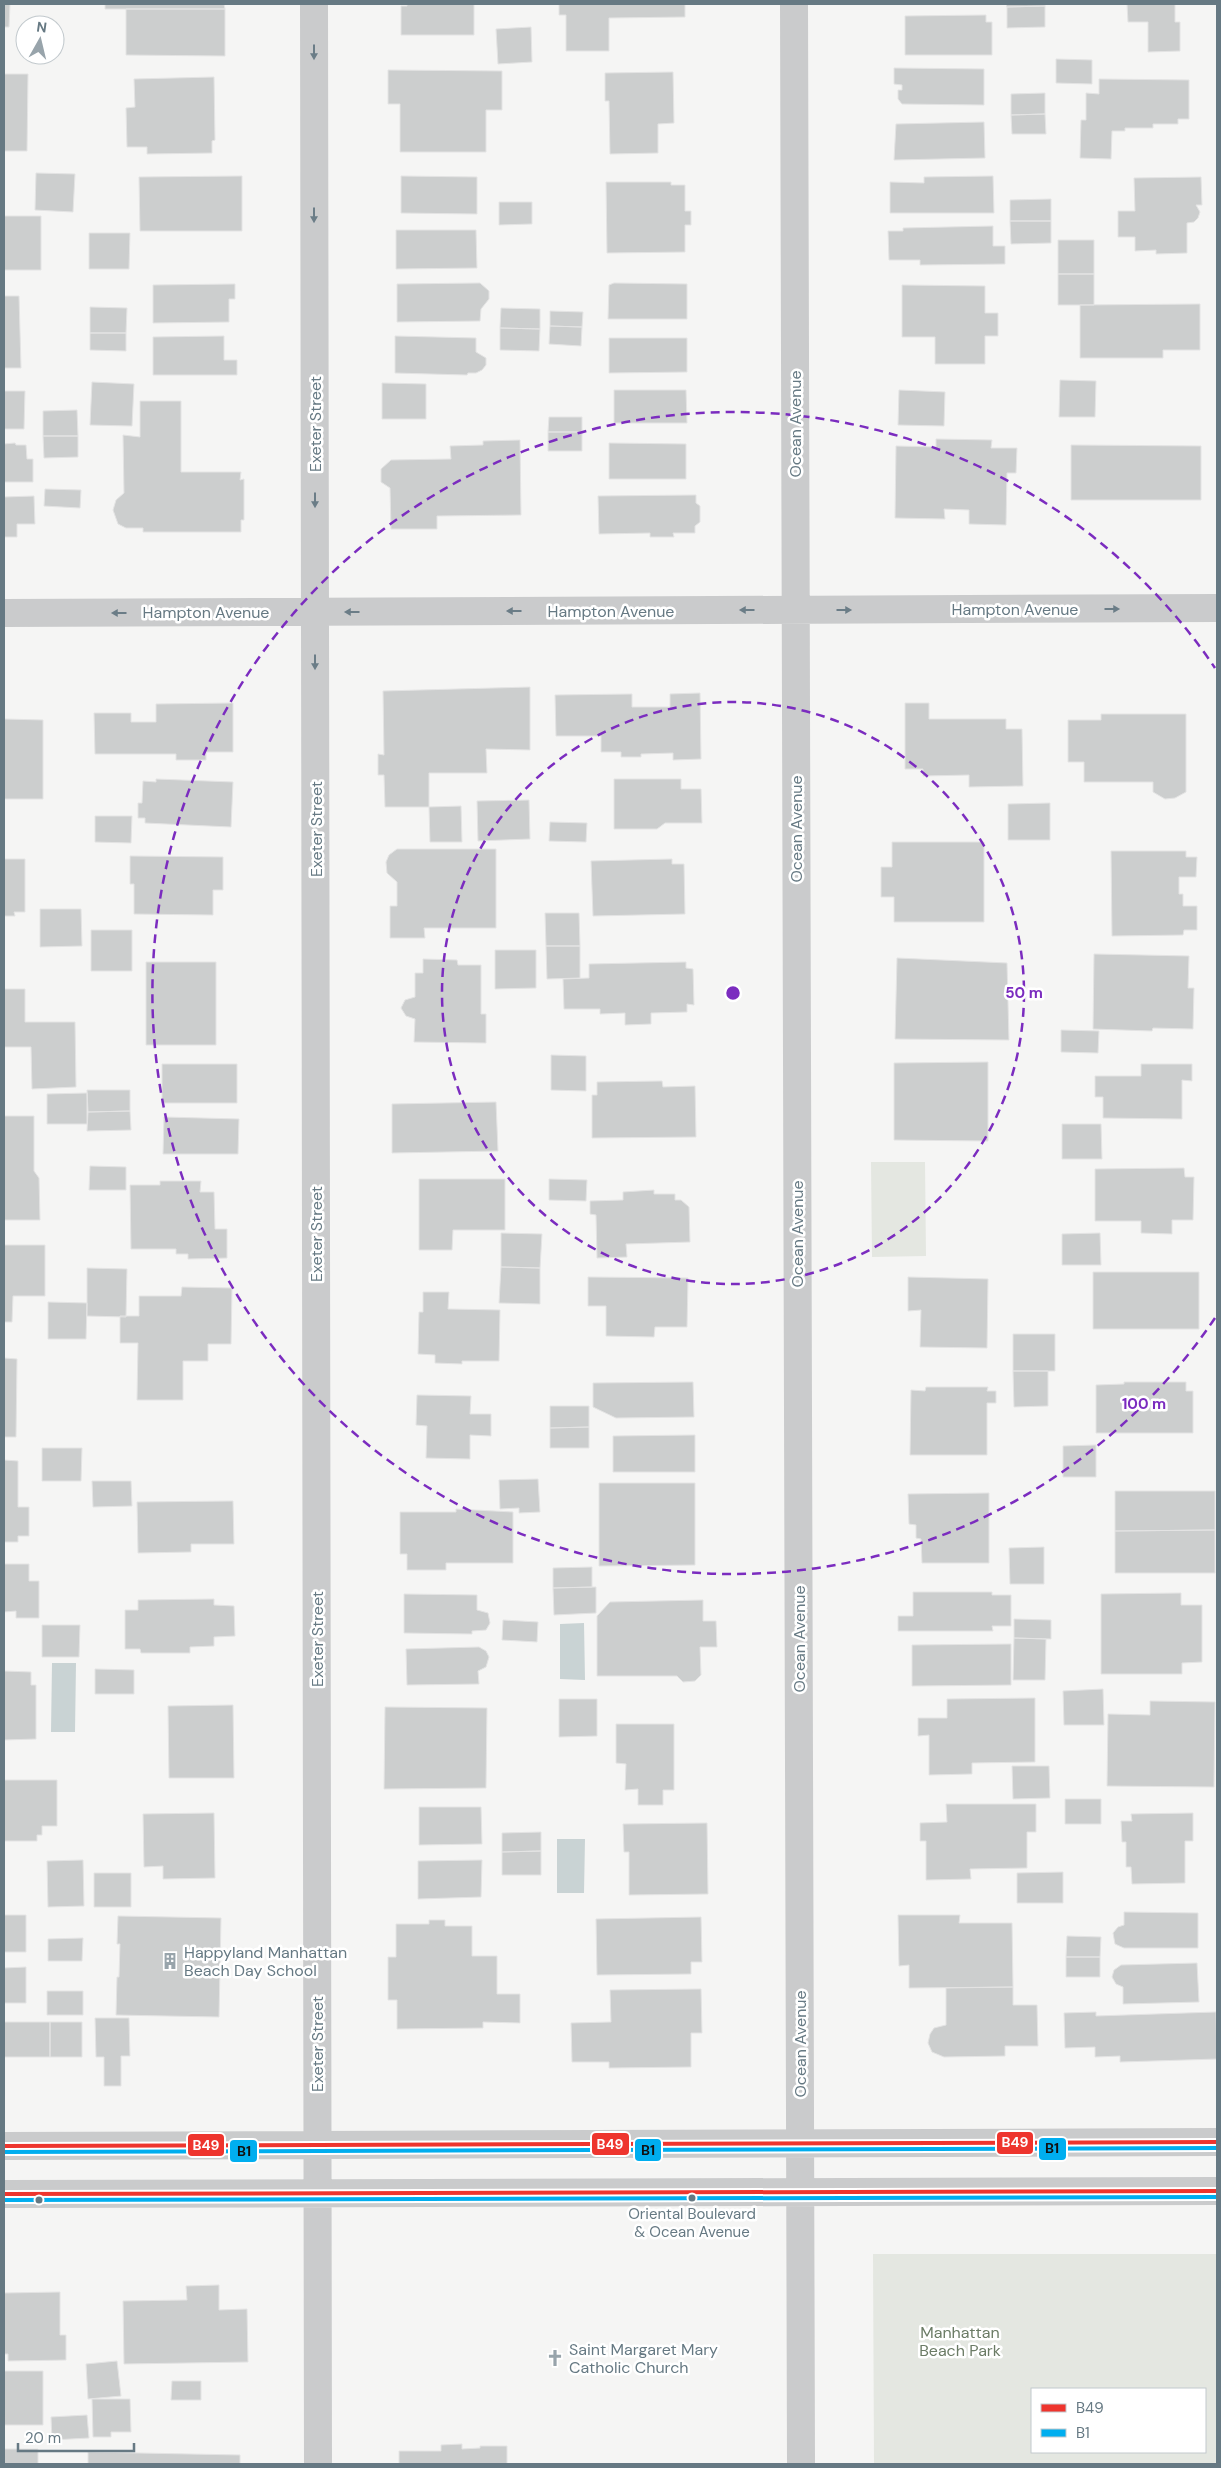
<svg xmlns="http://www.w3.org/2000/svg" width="1221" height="2468" font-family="'DM Sans',sans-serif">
<rect width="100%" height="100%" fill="#f5f5f4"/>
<path fill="#e4e7e1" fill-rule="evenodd" d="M871,1162H925L926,1256L872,1257Z
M873,2254H1217V2464H874ZM1032,2389H1205V2452H1032Z"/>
<path fill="#c9d3d4" d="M584,1623L585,1680L560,1679V1624Z
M52,1663H76L75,1732H51Z
M557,1839H585L584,1893H557Z"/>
<path fill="#cccece" stroke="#e4e4e4" d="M4,4H10L9,27H4Z
M105,4H224L225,9H105Z
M407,4H474V35H401V6H407Z
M559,4H685V17L609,18V51H566V15H559Z
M1006,4H1045V6L1007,7Z
M1127,4H1175V22H1180V51L1148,52V22H1128Z
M1045,6V27L1007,28V7Z
M126,9H225V56L126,55Z
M986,15V22H992V55H905V16Z
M531,27L532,62L498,64L496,29Z
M1056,59L1092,60V84L1056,83Z
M894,68L984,69V105L902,104L898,99V90H902V85L894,84Z
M388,70L502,71V110H486V152H400V104H388Z
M673,72L674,123L658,124V153L610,154L609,101H605V73Z
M4,74H28L27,151H4Z
M214,77L215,140L212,141V153L147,154V147H127L126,108L135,107L134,79Z
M1099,79L1189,80V119H1178V124H1153V128H1125V131H1112L1111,159L1080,158L1081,120H1086V93L1099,94Z
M1045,93V114L1011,115V94Z
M1045,114L1046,134H1012L1011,115Z
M984,122L985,158L894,160L896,124Z
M36,173L75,174L73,212L35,210Z
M242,176V231H140L139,177Z
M401,176L477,177V214L401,213Z
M993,176L994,213H890V182L924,183V177Z
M1201,177L1202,205H1196L1200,212L1198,218L1194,222L1187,223V253L1156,254V250L1135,251V237H1118V211H1135L1134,178Z
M606,182H671V185H685V211H691V225H685V252L607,253Z
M1051,199V221H1010V200Z
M499,202H532V224L499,225Z
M4,216H41V270H4Z
M1010,221H1051V243L1011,244Z
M993,226V246H1005V264L920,265V260H889L888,231H903V228Z
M396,230H476L477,268L396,269Z
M89,233H130L129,269H89Z
M1058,240H1094V274H1058Z
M1058,274H1094V305H1058Z
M480,283L489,291V299L481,309L480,321L397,322V284Z
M614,283L687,284V319H608L609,285Z
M235,284V299H229V322L153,323V285Z
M902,285L985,286V313H998V336H985V364H935V337H902Z
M4,296H19L21,368H4Z
M1200,304V350H1163V358H1080V305Z
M90,307L127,308L126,333H90Z
M501,308L540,309V329L500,328Z
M550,311L583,312L582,327L550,326Z
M550,326L582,327L581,346L549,344Z
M500,328L540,329L539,351L500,350Z
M90,333H126V351L90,350Z
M224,336V360H237V375H153V337Z
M395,336L476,338V352L486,358V365L482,370L476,373H468L467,375L395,373Z
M609,338H687V372L609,373Z
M1060,380L1096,381L1095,417H1059Z
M92,382L134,384L132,426L90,425Z
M382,383L426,384V419H382Z
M614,390H686L687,423H614Z
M899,390L945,392L944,426L898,425Z
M4,391H25L24,429H4Z
M140,401H181V472H241L240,480L244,479V520H241V532H143V528H126L118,524L113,510L116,500L124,493L123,435L140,437Z
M77,410L78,436H43V411Z
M549,417H582V432H548Z
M548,432H582V451H548Z
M43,436H78V457L44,458Z
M936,439L992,440L991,448H1017L1016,473H1007L1006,525L969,524V510L944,509L945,519L895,518L896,446L936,447Z
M520,440L521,515L437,516V529H391L390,488L381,482V469L391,460L451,459L450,446L483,445V441Z
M15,443L16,445H26L27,459H33V482H4V444Z
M609,443L686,444V479H609Z
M1071,445L1201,446V500H1071Z
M45,489L81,490L80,508L44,506Z
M696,495V503L700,506V522L695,526V533H673L674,537H650V533L599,534L598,496Z
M34,496L35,524H17V537H4V497Z
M530,687V750L486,749L487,773H429V807H385L384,775H378V754L384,755L383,691Z
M700,693L701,759L673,760V753L641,754V757H621V752H601V736H556L555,695L632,694V707H670V694Z
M233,703V752H206V760H176V754H95L94,713H131V722H156V704Z
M905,703H929V719H1006V729H1022L1023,786L969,787V775L923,776V769H905Z
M1101,714H1186V792L1175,798L1165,799L1153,792V782H1084V762H1068V720H1101Z
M4,719L43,720V799H4Z
M156,779L233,782L231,827L145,823V818H138V803H142L143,781L156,782Z
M614,779H681V789H701L702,823H665L657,829H614Z
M529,800L530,839L478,841L477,801Z
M1050,803V840H1008V804Z
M461,806L462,842H430L429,807Z
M95,816H132L131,843L95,842Z
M550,822L587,823L586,842L549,841Z
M892,842H984V922H894V897H881V867H892Z
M397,849H496V928H424L425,938H390V906H397V882L387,873L386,862L389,855Z
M1111,851H1186V857H1197L1196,877H1179V894H1183V906H1197V930H1184L1183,935L1112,936Z
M130,856L223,857V890H213V915L134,914V884H130Z
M4,859H25V912H14L15,916H4Z
M672,859V864H684L685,914L593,916L591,861Z
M40,909H81L82,946L40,947Z
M545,913H579L580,946H546Z
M91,930H132V971H91Z
M546,946H580V978L547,979Z
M495,950H536V988L495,989Z
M1094,954L1189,956L1188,988H1194L1193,1029L1153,1028L1152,1031L1093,1029Z
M897,958L1007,963L1009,1040L895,1039Z
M423,959L457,960L458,965H481V1014H486V1043L414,1042L415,1019L406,1016L401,1008L405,1000L415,997V973H423Z
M146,962H216V1045H146Z
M686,962V968L693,969L694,1005L687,1004V1012L651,1013V1024L625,1025V1013L600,1014V1009H564L563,979L589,978V964Z
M4,989H25V1022H75L76,1087L32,1089L31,1047H4Z
M1061,1030L1099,1031L1098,1053L1061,1052Z
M551,1055L586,1056V1091L551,1090Z
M988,1062V1141L894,1140V1063Z
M162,1064H237V1103H162Z
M1141,1064H1192V1081L1182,1080V1119L1103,1118V1097H1095V1076H1141Z
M662,1081L663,1087L695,1086L696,1137L592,1138V1095H597V1082Z
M87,1090H130V1111L88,1112Z
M87,1093V1124H47V1094Z
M496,1102L498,1151L392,1153V1104Z
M130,1111L131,1130L87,1131L88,1112Z
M4,1116H34V1171L39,1178L40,1220H4Z
M164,1117L239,1119L238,1154H163Z
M1062,1124H1101L1102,1159H1062Z
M90,1166L126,1167V1190H89Z
M1184,1168L1185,1177H1194L1193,1220H1172V1234L1141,1233V1221H1095V1169Z
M419,1179H505V1230H453L452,1250H419Z
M549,1179L587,1180L586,1201L549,1200Z
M160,1181H201L200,1192H214L215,1229H227V1258L188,1259V1254H176V1249H131L130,1185H160Z
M654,1190V1194H675V1200H681L689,1207L690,1242L626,1244L627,1257L597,1258L596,1215L590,1214V1201L623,1200V1192Z
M501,1233L542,1234L540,1268L501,1267Z
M1100,1233L1101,1265H1062V1234Z
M4,1245H45V1296H13L12,1322H4Z
M501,1267L540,1268V1304L499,1303Z
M87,1268L127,1269L126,1317L87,1316Z
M1093,1272H1199V1329H1093Z
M588,1277L688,1278L687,1327H655L654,1337L606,1336V1306H588Z
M908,1277L988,1279L987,1348L920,1347L921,1310L908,1311Z
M182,1287L232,1288L231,1344H208V1361H183V1400H137L138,1343H120V1316H139V1296H181Z
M423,1292H449L448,1309L500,1310L499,1361H462V1364L435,1363V1355L418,1354L419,1312H423Z
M48,1302L87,1303L86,1339H48Z
M1013,1334H1055V1371H1013Z
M4,1358L17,1359L16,1437H4Z
M1013,1371H1048V1406L1014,1407Z
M693,1382L694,1417L616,1418L593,1407V1383Z
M1124,1382H1186V1391H1193V1433H1096V1385L1124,1384Z
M926,1387H988L987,1391H996V1403H987V1455H910L911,1390L925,1391Z
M417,1395L471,1396L470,1414H491V1436L470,1435V1459L426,1458L427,1426L416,1425Z
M550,1406H589V1427L550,1428Z
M589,1427V1448H550V1428Z
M695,1435V1472H613V1436Z
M1096,1445V1477H1063V1446Z
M42,1448H82L81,1481H42Z
M4,1460L18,1461V1507H29V1536H18V1542H4Z
M538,1479L540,1512L519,1513V1508L500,1509L499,1480Z
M92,1481H131L132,1506L93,1507Z
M599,1483H695V1565L599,1566Z
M1115,1491H1215V1530L1115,1531Z
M989,1493V1563H922L921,1539L916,1538V1525L909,1524L908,1494Z
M233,1501L234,1544H191V1552L138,1553L137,1502Z
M456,1509L513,1512V1563H446V1570H407V1554H400V1512H456Z
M1215,1530V1573H1115V1531Z
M1044,1547V1584H1010L1009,1548Z
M4,1564H29V1581H39V1618H16V1611L4,1612Z
M592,1567V1587L553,1588V1568Z
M596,1587V1613L554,1615L553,1588Z
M913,1592H992V1595H1011V1626H992L993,1631H898V1616H913Z
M1181,1593V1605H1202V1662L1182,1663V1674H1101V1594Z
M404,1594L477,1595V1610L488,1613L490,1623L486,1630L472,1631V1634L404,1633Z
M214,1599V1605L234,1606L235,1636L214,1637V1646L190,1647V1653H141L140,1649H125V1610H138V1600Z
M703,1600V1621H716L717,1647H700L701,1675L695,1681L683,1682L677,1676H597V1616L610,1602Z
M1014,1619L1051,1620V1639L1014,1638Z
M503,1620L538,1622L537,1642L502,1640Z
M42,1625H80L79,1657H42Z
M1014,1638L1046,1639L1045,1680H1013Z
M1011,1644V1685L912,1686V1645Z
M479,1647L486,1651L489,1657L486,1667L478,1671L479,1684L407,1685L406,1649Z
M95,1669L134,1670V1694H95Z
M4,1671L31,1672V1685H36V1739L4,1740Z
M1103,1689L1104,1725H1064L1063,1691Z
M1035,1698V1762L972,1763V1774L929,1775V1735L918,1736V1718H947V1699Z
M559,1699H597V1736L559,1737Z
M1150,1701L1215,1702L1214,1787L1107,1786L1108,1714L1150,1715Z
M233,1705L234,1778H169L168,1706Z
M385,1707L487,1708L486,1788L384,1789Z
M616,1724H674V1790H663V1805H638V1789L625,1790L626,1764L616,1763Z
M1012,1766H1049L1050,1798L1013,1799Z
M4,1780H57V1826H42V1835H37V1841H4Z
M1065,1799H1101V1824H1065Z
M946,1804H1036V1832H1027V1868L970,1869L971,1879L926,1880V1841H920V1823L947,1822Z
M419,1807H481L482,1844L419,1845Z
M214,1813L215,1878L163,1879V1866L144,1867L143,1814Z
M1193,1813V1841H1185V1883L1132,1884L1131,1867H1126V1842H1122L1121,1821H1132L1131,1814Z
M707,1823L708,1894L629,1895V1852H624L623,1824Z
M541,1832V1851L502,1852V1833Z
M541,1851V1875H502V1852Z
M83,1860L84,1906L48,1907L47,1861Z
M482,1860L481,1897L418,1899V1861Z
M1063,1872V1903H1017V1873Z
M94,1873H131V1907H94Z
M1124,1912L1198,1913V1948H1124L1115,1944L1113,1933L1118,1927L1124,1925Z
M4,1915H26V1952H4Z
M898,1915H960L959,1923H1012L1013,1987L909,1988V1965L899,1966Z
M118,1916L221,1918L219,2017L116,2015L117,1977H119L120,1944H117Z
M701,1917L702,1962H691V1974L597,1975L596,1919Z
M429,1920H445V1926H472V1956H497V1994H520V2023L483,2022V2028L397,2029V2000H388V1957H396V1924H429Z
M1067,1936L1101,1937L1100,1957H1066Z
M83,1938L82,1961H48V1939Z
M1066,1957H1100V1977H1066Z
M1197,1963L1199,2002L1123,2004V1987L1116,1984L1112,1977L1114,1970L1121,1965Z
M26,1967V2003H4V1968Z
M1013,1987V2005H1037L1038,2046H1005V2056L944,2057L932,2052L928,2043L930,2034L934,2028L946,2025V1988Z
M701,1989L702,2033H691V2067L609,2068V2062H572L571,2023L611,2022L610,1990Z
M47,1991H83V2015H47Z
M1096,2012V2016L1216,2012L1217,2059L1120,2062V2056L1095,2057V2047L1065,2048L1064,2013Z
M95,2018H129L130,2056H121V2086H104V2057H96Z
M4,2022H50V2057H4Z
M50,2022H82V2057H50Z
M219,2285V2310L247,2309L248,2362L124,2364L123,2301L187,2300L186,2286Z
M60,2292V2335H66V2360L8,2361V2354H4V2293Z
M117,2361L121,2396L88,2399L86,2364Z
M4,2371H43V2425H4Z
M172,2381H201V2400H171Z
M92,2399H130L131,2432H111V2437H93Z
M87,2415L89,2438L52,2440L51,2417Z
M462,2444V2449L480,2448V2446H507V2464H399V2451H441V2445Z
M4,2449H38V2464H4Z
M88,2452L240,2455V2464H88Z"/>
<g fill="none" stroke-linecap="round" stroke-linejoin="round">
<path stroke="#cacbcc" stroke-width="28" d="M314,4L318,2464
M794,4L801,2464
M4,613L1217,608
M4,2146L1217,2142
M4,2194L1217,2191"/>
<g stroke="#fff" stroke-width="8">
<path id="bus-1" d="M4,2146L1217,2142
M4,2194L1217,2191"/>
</g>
<g stroke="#fff" stroke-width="8">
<path id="bus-2" d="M4,2152L1217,2148
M4,2200L1217,2197"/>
</g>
<use href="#bus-1" stroke="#ee352e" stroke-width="4"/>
<use href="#bus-2" stroke="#00aeef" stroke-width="4"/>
</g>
<defs><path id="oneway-solid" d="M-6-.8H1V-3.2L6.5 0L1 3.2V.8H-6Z" transform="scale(1.25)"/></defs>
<g fill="#6b7d87">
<use href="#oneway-solid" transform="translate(314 52) rotate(90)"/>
<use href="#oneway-solid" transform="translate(314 215) rotate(90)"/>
<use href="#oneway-solid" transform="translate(315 500) rotate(90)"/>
<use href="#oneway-solid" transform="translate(1112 609)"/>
<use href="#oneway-solid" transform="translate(747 610) rotate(180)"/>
<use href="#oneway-solid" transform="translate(844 610)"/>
<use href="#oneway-solid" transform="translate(514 611) rotate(180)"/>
<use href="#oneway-solid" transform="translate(352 612) rotate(180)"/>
<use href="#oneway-solid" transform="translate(119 613) rotate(180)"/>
<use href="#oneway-solid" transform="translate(315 662) rotate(90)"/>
</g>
<g fill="none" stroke="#7b2cbf" stroke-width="2.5" stroke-dasharray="9 6">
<circle cx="733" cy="993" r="291"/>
<path d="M1215 1318A581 581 0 1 1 1215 668"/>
</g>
<defs>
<g id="building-bare" transform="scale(1.35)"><path d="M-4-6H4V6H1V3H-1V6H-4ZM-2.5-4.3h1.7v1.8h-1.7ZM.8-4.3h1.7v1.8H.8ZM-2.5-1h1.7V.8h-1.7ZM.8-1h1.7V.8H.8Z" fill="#98a4ab" stroke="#fff" stroke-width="2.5" paint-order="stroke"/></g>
<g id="church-bare" transform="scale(1.35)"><path d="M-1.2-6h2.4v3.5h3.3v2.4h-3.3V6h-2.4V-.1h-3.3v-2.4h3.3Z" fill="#98a4ab" stroke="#fff" stroke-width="2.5" paint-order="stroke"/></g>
</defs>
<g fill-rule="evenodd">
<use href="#building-bare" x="170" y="1961"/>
<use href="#church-bare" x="555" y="2358"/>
</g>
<g fill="#667983" stroke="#fff" stroke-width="2">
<circle cx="692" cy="2198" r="4.5"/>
<circle cx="39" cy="2200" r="4.5"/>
</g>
<g text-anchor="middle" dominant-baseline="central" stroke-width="5" stroke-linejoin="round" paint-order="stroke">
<g font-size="15" fill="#667983" stroke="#fff">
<text x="692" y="2214">Oriental Boulevard<tspan x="692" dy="18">&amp; Ocean Avenue</tspan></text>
</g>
<g font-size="16" fill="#667983" stroke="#fff">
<text transform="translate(315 424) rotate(-90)">Exeter Street</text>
<text transform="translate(795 424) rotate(-90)">Ocean Avenue</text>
<text x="1015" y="609">Hampton Avenue</text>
<text x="611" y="611">Hampton Avenue</text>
<text x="206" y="612">Hampton Avenue</text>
<text transform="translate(316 829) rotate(-90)">Exeter Street</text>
<text transform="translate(796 829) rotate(-90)">Ocean Avenue</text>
<text transform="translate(316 1234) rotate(-90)">Exeter Street</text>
<text transform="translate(797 1234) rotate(-90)">Ocean Avenue</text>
<text transform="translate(317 1639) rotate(-90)">Exeter Street</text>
<text transform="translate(799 1639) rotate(-90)">Ocean Avenue</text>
<text transform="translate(317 2044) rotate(-90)">Exeter Street</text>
<text transform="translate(800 2044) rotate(-90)">Ocean Avenue</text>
</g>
<g font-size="16" fill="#667983" stroke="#fff" text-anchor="start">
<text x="184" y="1952">Happyland Manhattan<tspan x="184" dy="18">Beach Day School</tspan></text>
<text x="569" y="2349">Saint Margaret Mary<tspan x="569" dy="18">Catholic Church</tspan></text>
</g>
<g font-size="16" fill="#6b7b65" stroke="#fff">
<text x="960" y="2332">Manhattan<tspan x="960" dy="18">Beach Park</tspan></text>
</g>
</g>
<circle cx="733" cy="993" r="8" fill="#7b2cbf" stroke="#fff" stroke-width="2.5"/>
<g font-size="15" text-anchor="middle" font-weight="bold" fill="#7b2cbf" stroke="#fff" stroke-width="5" stroke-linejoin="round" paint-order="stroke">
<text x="1024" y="998">50 m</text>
<text x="1144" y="1409">100 m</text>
</g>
<g stroke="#fff" stroke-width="2">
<rect x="996" y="2131" width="38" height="24" rx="5" fill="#ee352e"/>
<rect x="591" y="2132" width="39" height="24" rx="5" fill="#ee352e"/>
<rect x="187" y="2133" width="38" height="24" rx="5" fill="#ee352e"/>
<rect x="1038" y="2137" width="29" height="24" rx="5" fill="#00aeef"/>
<rect x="634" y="2138" width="28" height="24" rx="5" fill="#00aeef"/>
<rect x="229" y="2139" width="29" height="24" rx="5" fill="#00aeef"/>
</g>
<g font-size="14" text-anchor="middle" font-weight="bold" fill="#fff">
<text x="1015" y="2147">B49</text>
<text x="610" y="2149">B49</text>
<text x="206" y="2150">B49</text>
</g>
<g font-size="14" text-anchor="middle" font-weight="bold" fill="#111">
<text x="1052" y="2153">B1</text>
<text x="648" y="2155">B1</text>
<text x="244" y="2156">B1</text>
</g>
<rect width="1221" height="2468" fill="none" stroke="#667983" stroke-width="10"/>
<rect x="1031" y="2388" width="175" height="65" fill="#ffffff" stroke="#c2c9cd"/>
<rect x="1041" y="2404" width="25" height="8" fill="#ee352e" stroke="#c2c9cd"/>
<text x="1076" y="2413" font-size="15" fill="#667983">B49</text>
<rect x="1041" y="2429" width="25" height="8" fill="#00aeef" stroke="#c2c9cd"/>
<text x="1076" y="2438" font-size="15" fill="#667983">B1</text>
<g transform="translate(40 40) rotate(8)"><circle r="24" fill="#ffffff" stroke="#c2c9cd"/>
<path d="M0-4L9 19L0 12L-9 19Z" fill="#98a4ab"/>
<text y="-8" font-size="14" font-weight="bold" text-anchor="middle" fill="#667983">N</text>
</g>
<path d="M18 2443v8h116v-8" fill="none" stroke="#667983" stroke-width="2.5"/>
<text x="25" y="2443" font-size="15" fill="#667983" stroke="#ffffff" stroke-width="4" paint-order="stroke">20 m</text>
</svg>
